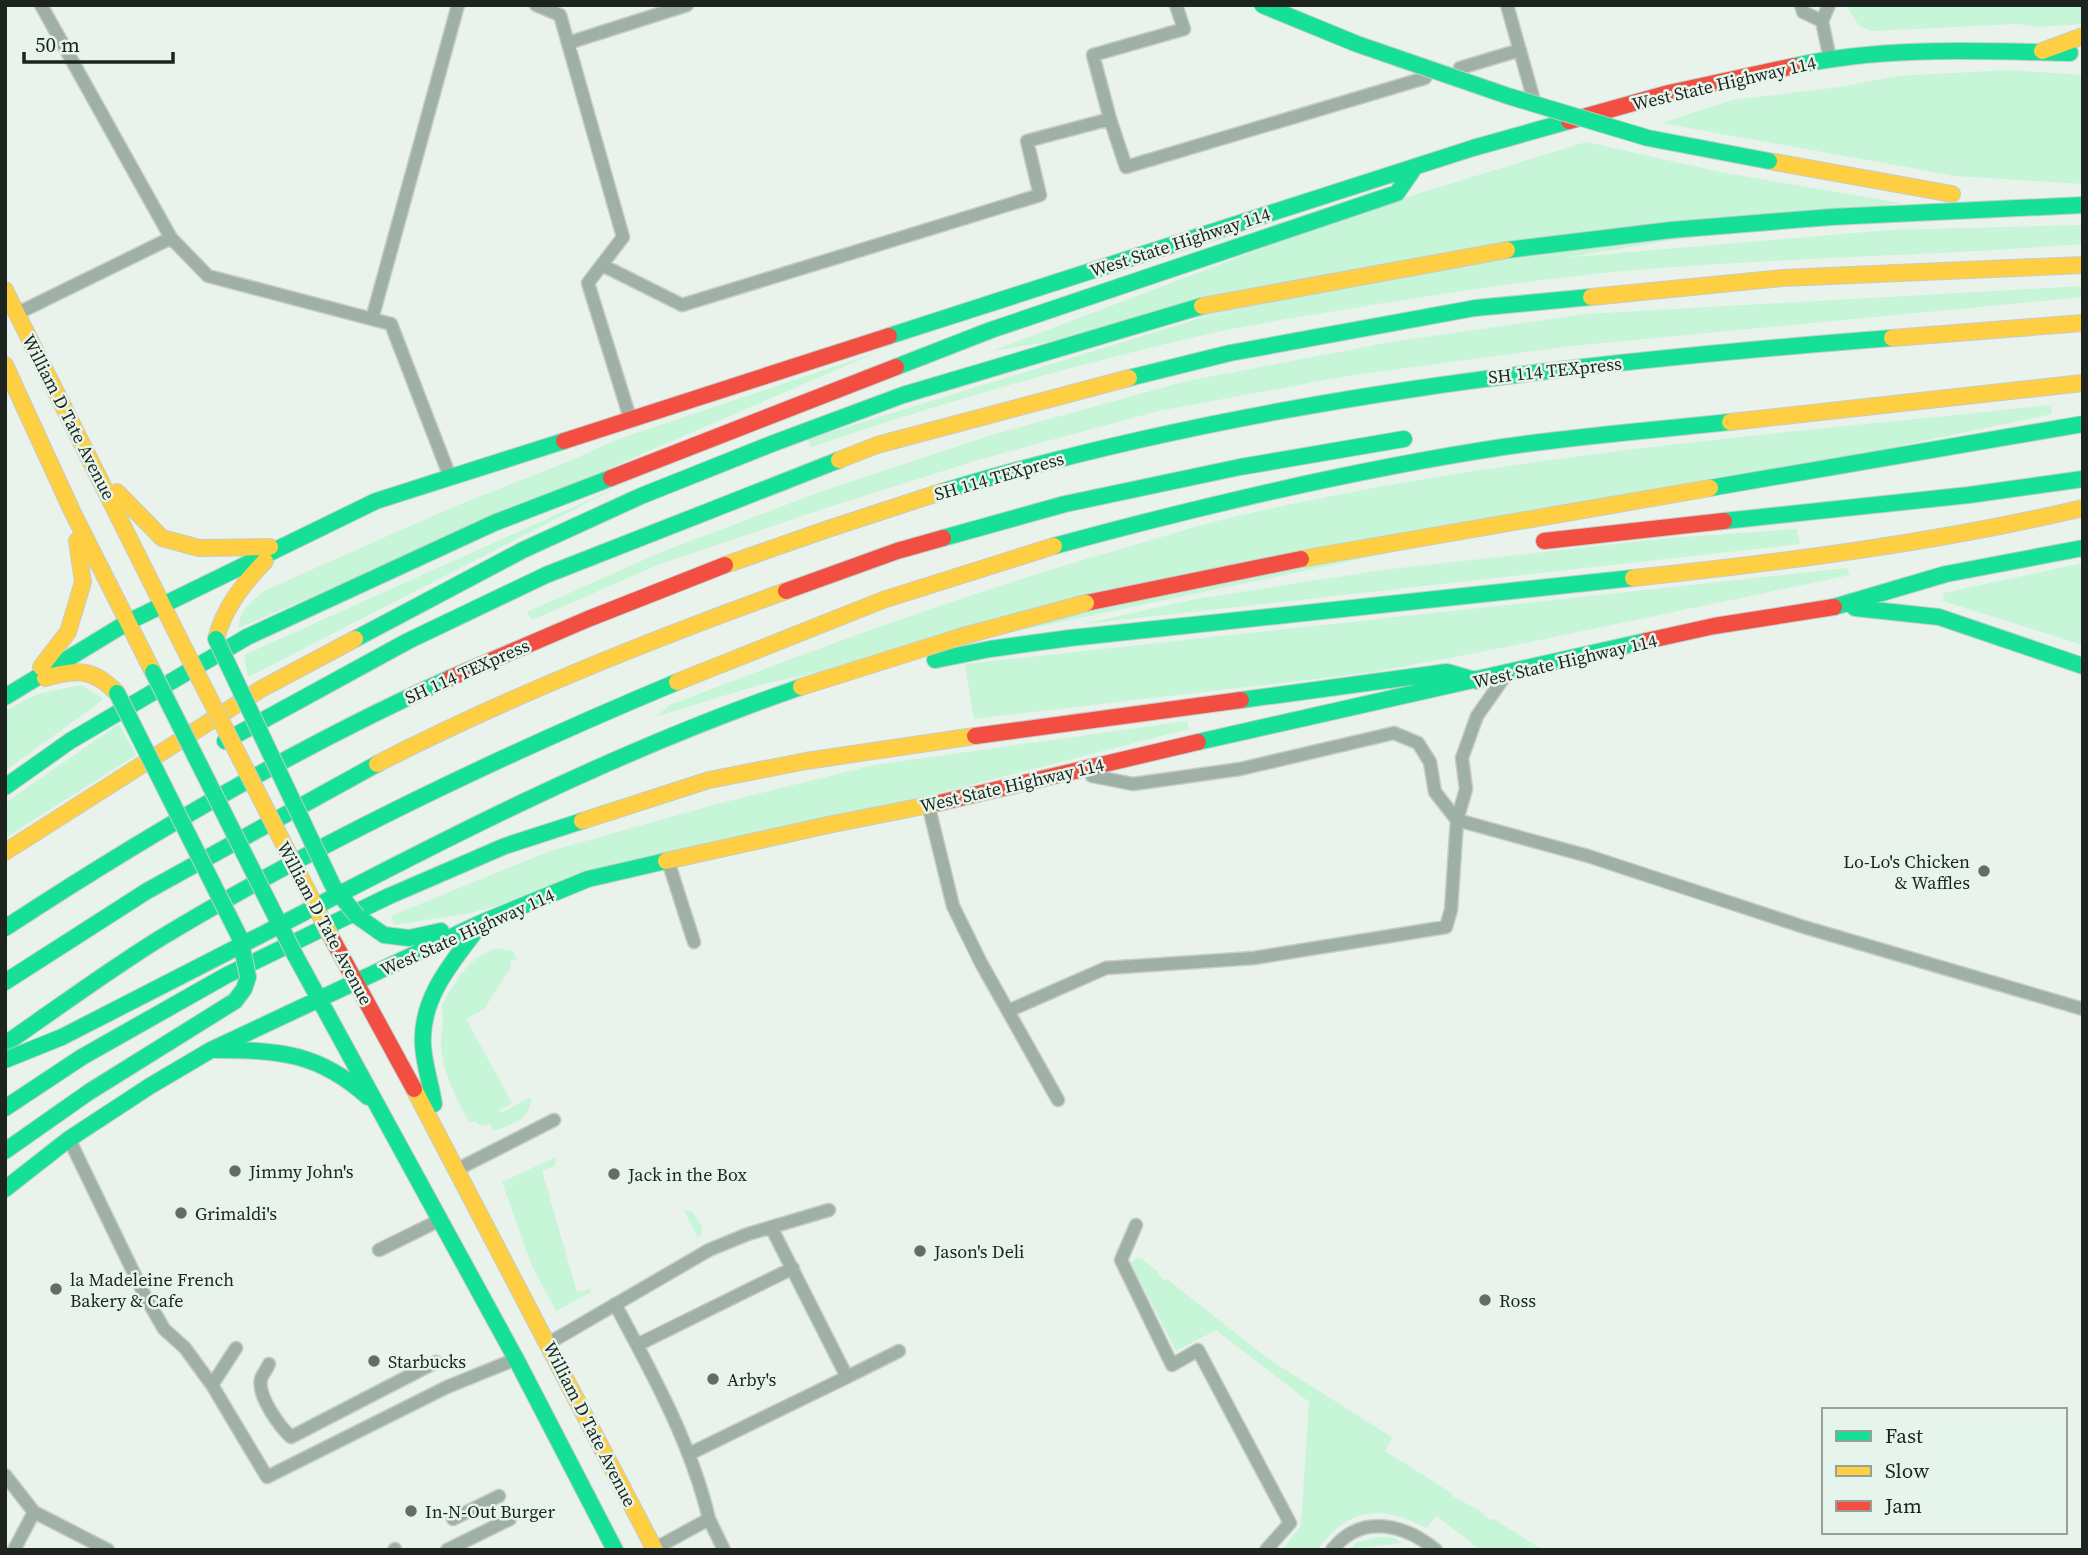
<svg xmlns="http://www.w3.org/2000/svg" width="2088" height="1555" font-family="'Source Serif 4',serif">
<rect width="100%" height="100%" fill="#eaf2ec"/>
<path fill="#c6f5d7" d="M1846,5H2083V24L2039,27L2017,24L1871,31L1859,26Z
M2009,70L2083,75V184L1956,176L1661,123L1733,100L1840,87L1897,76Z
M1586,142L1720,172L1900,203L992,351L1355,213Z
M2083,225V244C1923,256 1762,258 1603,273C1525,281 1448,293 1371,305C1320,314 1268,321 1217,332C1079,363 944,402 811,447L808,439L1204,317L1526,261L1889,230Z
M2083,286V297L1571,346L1353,375L1158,411L981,459L826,508L660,564L532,620L527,612L659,553L817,493L992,435L1187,381L1391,342L1586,314Z
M878,352L239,628C239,609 252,601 266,590L453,507L572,460L618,439Z
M2051,405L2052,414L759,685L655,717L670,705C816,649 963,594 1114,551C1149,541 1183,530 1217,521C1490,455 1772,435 2051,405Z
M618,487L248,677L244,655Z
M1797,529L1800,544L1083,624L1196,599L1382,570L1670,538Z
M2083,563V645L1943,601L1944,593Z
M1847,568L1850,575L1496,649L1375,672L974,719L965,664Z
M81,685L104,699L5,771V711L37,694Z
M1187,721L1189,729L470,913L394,925L391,916L550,851L717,804L874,765Z
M119,724L136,755L5,838V803Z
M498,948L513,951L517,960H511V967L484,1009L466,1019L512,1103L499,1110L501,1113L531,1097C531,1120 512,1124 494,1131L490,1124L481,1126L475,1121L470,1123C456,1098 443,1074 441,1045C440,1032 446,1019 441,1006C455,983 469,955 498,948Z
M556,1157L555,1166L542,1171L577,1292L591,1289V1292L556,1311L532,1266L502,1182Z
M684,1210L692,1211L702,1227V1233L698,1238Z
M1136,1258H1141L1159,1273L1158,1275L1165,1281L1167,1279L1267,1358L1390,1436L1392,1438L1385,1451L1453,1494L1452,1496L1484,1513L1483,1515L1491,1520L1492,1518L1543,1550H1480L1437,1516L1426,1528C1381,1504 1349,1507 1317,1550H1282L1301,1526L1309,1402L1216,1330L1176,1351L1131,1263Z
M1378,1537L1394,1538L1401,1543L1351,1549L1356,1543Z"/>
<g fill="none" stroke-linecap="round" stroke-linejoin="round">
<g stroke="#c6ccc8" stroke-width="15">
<path id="lane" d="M41,5L171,238
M536,5L560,15L623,237L588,283L630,418
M1507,5L1533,97
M1801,5L1803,12L1822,21
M1829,5L1822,21L1830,59
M568,43L687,5
M1460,68L1520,50
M1110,119L1093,55L1184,29L1176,5
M602,265L682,305L1040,195L1027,141L1110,119L1126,167L1425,78
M18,313L171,238L208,276L391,324L450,477
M372,319L458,5
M1092,776L1133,784L1240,769L1394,733L1418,743L1430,762L1435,792L1457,820L1588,856L1804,927L2083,1009
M929,808L953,906L981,963L1058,1100
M668,861L694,942
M1008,1011L1106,968L1254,958L1446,927L1451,910L1457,820L1466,789L1462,758L1477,716L1503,679
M70,1141L145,1296L164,1329L185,1348L212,1385L267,1477L447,1387L516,1359
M458,1169L554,1120
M1136,1225L1121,1260L1172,1365L1198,1350L1290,1523L1266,1550
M771,1227L847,1377L899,1351
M379,1250L438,1221
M615,1304C652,1373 691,1443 709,1519
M549,1343L709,1250L748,1234L829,1210
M637,1345L793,1268
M269,1364C267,1369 262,1375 261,1379C257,1396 280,1427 291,1437L436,1362
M212,1385L236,1348
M689,1454L847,1377
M5,1475L34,1512L108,1550
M453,1519L499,1496
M656,1548L709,1519L724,1550
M14,1550L34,1512
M394,1550L395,1549
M447,1550L510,1519
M1332,1550C1361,1513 1404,1524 1436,1550"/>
</g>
<g stroke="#c6ccc8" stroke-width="18">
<path id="fast" d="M1794,66C1884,46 1979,51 2070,53
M1507,250L1671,230L1831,217L2083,205
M889,336L1473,148L1569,121
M896,367L991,330L1397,193L1415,167
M1129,378L1230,353L1475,308L1591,297
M1710,488L2083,424
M944,491C1253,398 1571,363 1892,338
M1724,521L1969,495L2083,479
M943,538L1065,504L1240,467L1404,439
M1054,546C1201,506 1352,470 1503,447C1578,436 1654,430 1730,422
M1834,607L1946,574L2083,548
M1855,608L1939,617L2083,666
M355,639L523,550L641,496L774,443L903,395L1202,306
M935,660L990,649L1070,638L1633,578
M5,697L128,622L376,501L564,441
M1241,700L1447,672L1478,681
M225,741L408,641L546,575L839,460
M1198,742L1646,641
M5,787L70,741L247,637L494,523L611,478
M357,916L384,935L409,938L441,931
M5,928C147,835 295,748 450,678
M295,955L516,1359L615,1550
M5,982L147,891L377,764
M5,1044C56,1009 106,972 159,939C324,839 500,756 677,682
M217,1050C280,1050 319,1053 368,1097
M434,1104C431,1084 424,1065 423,1045C420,997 454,960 481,924
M5,1108L82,1057L227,975L387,897L505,846L582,821
M5,1151L89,1092L235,1001L244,989L248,977
M5,1189L69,1139L150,1086L211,1050L483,922L588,879L666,861"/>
</g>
<g stroke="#c6ccc8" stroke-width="18">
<path id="slow" d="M2042,51L2083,36
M1769,161L1952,194
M5,290L187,654
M1591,297L1783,278L2083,265
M1202,306L1507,250
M1892,338L2083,323
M5,365L72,511L153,672
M1730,422L2083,383
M839,460L877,445L1129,378
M117,492L162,538L199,548L270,547
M1301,559L1710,488
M725,565L828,529L944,491
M1633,578C1784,562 1935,543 2083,508
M216,639C224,608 243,584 265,561
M41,667L68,632L83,582L77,541
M45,678C77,669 93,668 117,693
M677,682L883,600L1054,546
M377,764C509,696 647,641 786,591
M582,821L709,780L806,761L975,736
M5,852L261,689L355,639
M666,861L828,825L939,803
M414,1089L655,1550"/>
</g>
<g stroke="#c6ccc8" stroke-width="18">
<path id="jam" d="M1569,121L1669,93L1794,66
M564,441L889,336
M611,478L896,367
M1544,541L1724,521
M786,591L897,551L943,538
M1086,603L1301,559
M1646,641L1714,626L1834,607
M450,678L588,619L725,565
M975,736L1241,700
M939,803L1198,742
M330,935L414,1089"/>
</g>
<use href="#lane" stroke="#9fb0a5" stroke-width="12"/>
<use href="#fast" stroke="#16e098" stroke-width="16"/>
<use href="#slow" stroke="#ffcf43" stroke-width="16"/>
<use href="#jam" stroke="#f24e42" stroke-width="16"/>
<g stroke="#c6ccc8" stroke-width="18" stroke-linecap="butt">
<path id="fast-bridge" d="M1262,5L1357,44L1508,96L1648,138L1769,161
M216,639L333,886L357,916
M153,672L295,955
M117,693L240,938L248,977
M5,1060L62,1037C130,1002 198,968 265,933C440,841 614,751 801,687"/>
</g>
<g stroke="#c6ccc8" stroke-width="18" stroke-linecap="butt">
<path id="slow-bridge" d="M187,654L330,935
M801,687L963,636L1086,603"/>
</g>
<use href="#fast-bridge" stroke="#16e098" stroke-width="16"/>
<use href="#slow-bridge" stroke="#ffcf43" stroke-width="16"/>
</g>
<g fill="#656b67" stroke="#e6f5eb" stroke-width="2.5">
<circle cx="1984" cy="871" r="7"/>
<circle cx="235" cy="1171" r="7"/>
<circle cx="614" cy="1174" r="7"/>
<circle cx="181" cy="1213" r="7"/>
<circle cx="920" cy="1251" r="7"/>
<circle cx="56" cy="1289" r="7"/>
<circle cx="1485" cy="1300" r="7"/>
<circle cx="374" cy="1361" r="7"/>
<circle cx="713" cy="1379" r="7"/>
<circle cx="411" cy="1511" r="7"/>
</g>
<g text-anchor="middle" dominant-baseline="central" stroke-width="5" stroke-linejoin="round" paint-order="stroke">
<g font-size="18" fill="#1d231f" stroke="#e6f5eb">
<text transform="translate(1724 83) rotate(-13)">West State Highway 114</text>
<text transform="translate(1180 242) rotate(-18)">West State Highway 114</text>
<text transform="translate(1555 370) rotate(-6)">SH 114 TEXpress</text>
<text transform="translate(69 417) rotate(63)">William D Tate Avenue</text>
<text transform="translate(999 476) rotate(-16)">SH 114 TEXpress</text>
<text transform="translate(1565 661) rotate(-13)">West State Highway 114</text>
<text transform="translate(467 671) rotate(-24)">SH 114 TEXpress</text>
<text transform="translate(1012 785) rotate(-13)">West State Highway 114</text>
<text transform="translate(325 923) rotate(62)">William D Tate Avenue</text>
<text transform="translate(467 932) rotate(-24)">West State Highway 114</text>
<text transform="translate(590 1424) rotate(63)">William D Tate Avenue</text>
</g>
<g font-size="18" fill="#1d231f" stroke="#e6f5eb" text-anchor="start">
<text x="1970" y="861" text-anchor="end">Lo-Lo's Chicken<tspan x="1970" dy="21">&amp; Waffles</tspan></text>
<text x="249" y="1171">Jimmy John's</text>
<text x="628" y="1174">Jack in the Box</text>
<text x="195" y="1213">Grimaldi's</text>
<text x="934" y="1251">Jason's Deli</text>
<text x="70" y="1279">la Madeleine French<tspan x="70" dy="21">Bakery &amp; Cafe</tspan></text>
<text x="1499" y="1300">Ross</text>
<text x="388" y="1361">Starbucks</text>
<text x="727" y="1379">Arby's</text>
<text x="425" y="1511">In-N-Out Burger</text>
</g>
</g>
<rect width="2088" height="1555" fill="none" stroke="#1d231f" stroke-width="14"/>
<rect x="1822" y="1408" width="245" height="126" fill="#e6f5eb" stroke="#96a199" stroke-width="2"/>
<rect x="1836" y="1431" width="35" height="10" fill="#16e098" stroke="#96a199" stroke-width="2"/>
<text x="1885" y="1443" font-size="21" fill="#1d231f">Fast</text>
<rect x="1836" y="1466" width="35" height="10" fill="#ffcf43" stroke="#96a199" stroke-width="2"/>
<text x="1885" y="1478" font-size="21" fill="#1d231f">Slow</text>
<rect x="1836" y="1501" width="35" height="10" fill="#f24e42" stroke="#96a199" stroke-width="2"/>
<text x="1885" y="1513" font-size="21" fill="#1d231f">Jam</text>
<path d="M24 52v10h149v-10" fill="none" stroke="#1d231f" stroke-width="3.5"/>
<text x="35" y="52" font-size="21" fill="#1d231f" stroke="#e6f5eb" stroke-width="5" paint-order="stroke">50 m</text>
</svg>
